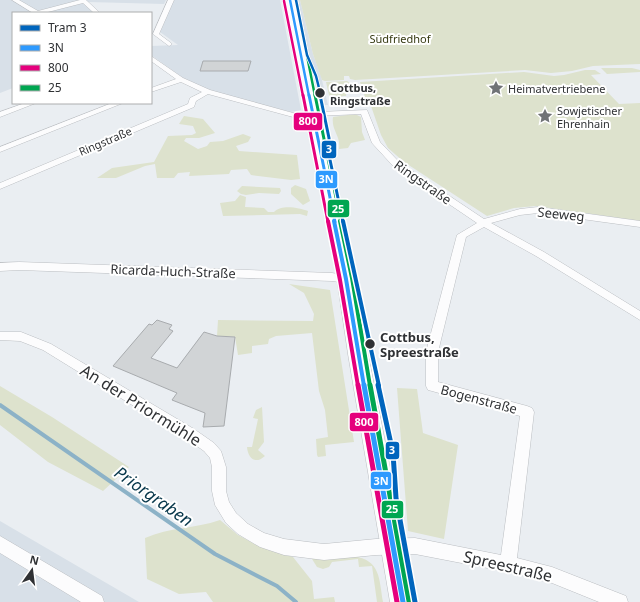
<svg xmlns="http://www.w3.org/2000/svg" width="640" height="602" font-family="'Noto Sans',sans-serif">
<rect width="100%" height="100%" fill="#eaeef2"/>
<path fill="#d8e0e8" d="M0,0H81L95,13H13V88L0,93Z
M86,0H166L164,4L88,2Z
M174,0H280L301,110L291,112L210,91L183,78L151,55V46L178,45L160,32Z
M295,0H300L313,54L321,76L328,105H321L316,80L306,54Z
M0,521L139,602H0Z"/>
<path fill="#dde2cd" d="M300,0H640V64L593,66L572,71L551,73L525,70L355,80L350,79L349,76H344V80L325,81L322,80L313,54Z
M601,68H632L640,70V72L607,74Z
M585,70H595L601,74L591,75L619,104L640,103V221L536,206L514,208L487,216L404,162L388,148L381,135L371,106L377,105L375,99L366,100L360,82L524,72L554,76L564,75Z
M347,81L350,83L353,92L346,93V96H342L344,104H331L326,82Z
M355,114L361,117L362,132L365,140L351,143L348,148L339,149C341,135 331,131 333,117Z
M184,116L203,119L215,133L199,138H186L184,141L198,149L207,146L210,142L223,141L243,134L251,137L248,142L236,146L239,151L297,155L300,179L291,180L251,175L247,169L231,170L229,174L189,176L190,172L178,173L174,178H157L155,164L145,166L116,178H97L112,168L154,162L168,136L192,135L196,133L193,126L179,124Z
M295,185L306,189L310,201L303,205L291,194V188Z
M242,186L280,188L281,191L279,194L259,193L246,195L241,194L237,191Z
M240,195L246,197L245,207L264,208L268,212H274C282,204 299,208 308,211L307,216L300,214L223,216L220,203L235,201Z
M289,284L330,290L354,442L325,445L326,456L318,457L317,455L316,439L328,437L325,410L319,391L312,333L276,336L269,339L268,344L252,346V353L238,355L235,337L217,336L218,320L313,321L314,314L304,293Z
M0,386L52,417L129,467L103,491L48,462L0,425Z
M397,388L417,389L423,433L458,445L444,539L408,531Z
M262,407L264,442L258,450L265,456C255,465 248,458 247,447H252L258,419L253,418L256,410Z
M220,520L238,535L259,546L293,557L312,581L314,599L334,597L335,602H213L206,592L179,594L147,579L145,538C170,527 194,529 220,520Z
M353,556C381,560 379,579 383,602H377L372,566L359,567L358,559L332,562L329,567L323,569L317,567L312,559Z"/>
<g fill="none" stroke-linecap="round" stroke-linejoin="round">
<path stroke="#8cb2c7" stroke-width="4" d="M0,405L215,554L277,586L296,602"/>
</g>
<path fill="#d1d4d6" stroke="#a8abae" d="M203,61H251L248,71H200Z
M157,320L172,325L169,329L173,331L151,358L177,368L204,332L217,336L235,337L224,426L203,427L205,413L172,400L177,393L113,366L149,324L152,325Z"/>
<g fill="none" stroke-linecap="round" stroke-linejoin="round">
<g stroke="#bbbec2" stroke-width="1">
<path id="street" d="M12,0H19L38,11L80,0H86L100,13H94L83,3L44,13H33Z
M168,0H174L159,34L171,43V45L169,46L153,34Z
M151,56L183,78L210,90L293,113L367,110L380,142L400,163L484,219L520,209L538,207L640,221V227L538,213L520,215L491,223L544,252L640,311V320L536,256L484,227L466,237L438,352V382L527,406L532,408L534,412L517,558L552,567L626,596L628,602H599L552,583L508,572L415,554L376,555L324,560L284,555L260,547L238,534L226,523L215,505L212,491V467L210,458L204,451L184,437L43,350L20,341L0,340V332H21L51,344L194,429L214,443L221,451L226,467V491L229,502L236,513L248,524L264,533L284,539L324,544L376,539L415,538L501,555L520,416L432,391L428,390L426,386V352L457,235L477,223L394,167L372,143L361,114L293,117L208,94L196,101L194,107L0,189V183L188,104L190,98L202,92L181,82L151,92V88L176,79L151,61Z
M25,103H36L0,117V112Z
M112,103H123L0,152V147Z
M19,262L332,273L350,276L351,279L350,282L346,283L332,281L19,270L0,271V263Z
M0,536L102,596L104,602H81L0,553Z"/>
</g>
<g stroke="#bbbec2" stroke-width="1">
<path id="primary" d="M285,0H295L355,279L368,354L416,602H390L348,354L337,279Z"/>
</g>
<use href="#street" fill="#fcfcfd" fill-rule="evenodd"/>
<use href="#primary" fill="#fcfcfd" fill-rule="evenodd"/>
<g stroke="#fff" stroke-width="4">
<path id="bus-1-far3" d="M290,0L309,96"/>
</g>
<g stroke="#fff" stroke-width="5.5">
<path id="bus-1-far2" d="M309,95L335,222"/>
</g>
<g stroke="#fff" stroke-width="7">
<path id="bus-1-far1" d="M334,221L346,279L364,386"/>
</g>
<g stroke="#fff" stroke-width="8">
<path id="bus-1" d="M364,385L403,602"/>
</g>
<g stroke="#fff" stroke-width="4">
<path id="bus-2-far3" d="M284,1L303,96"/>
</g>
<g stroke="#fff" stroke-width="5.5">
<path id="bus-2-far2" d="M303,95L328,222"/>
</g>
<g stroke="#fff" stroke-width="7">
<path id="bus-2-far1" d="M328,221L340,280L358,386"/>
</g>
<g stroke="#fff" stroke-width="8">
<path id="bus-2" d="M358,385L397,602"/>
</g>
<g stroke="#fff" stroke-width="4">
<path id="bus-3-far3" d="M296,0L315,96"/>
</g>
<g stroke="#fff" stroke-width="5.5">
<path id="bus-3-far2" d="M315,95L341,222"/>
</g>
<g stroke="#fff" stroke-width="7">
<path id="bus-3-far1" d="M340,221L352,278L370,386"/>
</g>
<g stroke="#fff" stroke-width="8">
<path id="bus-3" d="M370,385L409,601"/>
</g>
<use href="#bus-1-far3" stroke="#2e9afe" stroke-width="2.5"/>
<use href="#bus-1-far2" stroke="#2e9afe" stroke-width="3"/>
<use href="#bus-1-far1" stroke="#2e9afe" stroke-width="4"/>
<use href="#bus-1" stroke="#2e9afe" stroke-width="5"/>
<use href="#bus-2-far3" stroke="#e5007d" stroke-width="2.5"/>
<use href="#bus-2-far2" stroke="#e5007d" stroke-width="3"/>
<use href="#bus-2-far1" stroke="#e5007d" stroke-width="4"/>
<use href="#bus-2" stroke="#e5007d" stroke-width="5"/>
<use href="#bus-3-far3" stroke="#00a651" stroke-width="2.5"/>
<use href="#bus-3-far2" stroke="#00a651" stroke-width="3"/>
<use href="#bus-3-far1" stroke="#00a651" stroke-width="4"/>
<use href="#bus-3" stroke="#00a651" stroke-width="5"/>
<g stroke="#fff" stroke-width="4">
<path id="tram-1-far3" d="M296,0L307,55L316,76L321,96"/>
</g>
<g stroke="#fff" stroke-width="5.5">
<path id="tram-1-far2" d="M320,95L329,138V155L343,222"/>
</g>
<g stroke="#fff" stroke-width="7">
<path id="tram-1-far1" d="M343,221L379,386"/>
</g>
<g stroke="#fff" stroke-width="8">
<path id="tram-1" d="M378,385L393,453L396,498L415,602"/>
</g>
<use href="#tram-1-far3" stroke="#0065bd" stroke-width="2.5"/>
<use href="#tram-1-far2" stroke="#0065bd" stroke-width="3"/>
<use href="#tram-1-far1" stroke="#0065bd" stroke-width="4"/>
<use href="#tram-1" stroke="#0065bd" stroke-width="5"/>
</g>
<defs>
<g id="sight-bare" transform="scale(1.2)"><path d="M0-6L1.8-2.2L6-1.7L2.9 1.2L3.7 5.4L0 3.3L-3.7 5.4L-2.9 1.2L-6-1.7L-1.8-2.2Z" fill="#707376" stroke="#fff" stroke-width="2.5" paint-order="stroke"/></g>
</defs>
<g fill-rule="evenodd">
<use href="#sight-bare" x="496" y="88"/>
<use href="#sight-bare" x="545" y="116"/>
</g>
<g fill="#2f3134" stroke="#fff" stroke-width="1.5">
<circle cx="320" cy="93" r="5.5"/>
<circle cx="370" cy="344" r="5.5"/>
</g>
<g text-anchor="middle" dominant-baseline="central" stroke-width="4" stroke-linejoin="round" paint-order="stroke">
<g font-size="11" fill="#353911" stroke="#fff">
<text x="400" y="38">Südfriedhof</text>
</g>
<g font-size="11" font-weight="bold" fill="#2f3134" stroke="#fff" text-anchor="start">
<text x="330" y="87">Cottbus,<tspan x="330" dy="13">Ringstraße</tspan></text>
</g>
<g font-size="11" fill="#2f3134" stroke="#fff" text-anchor="start">
<text x="508" y="88">Heimatvertriebene</text>
<text x="557" y="110">Sowjetischer<tspan x="557" dy="13">Ehrenhain</tspan></text>
</g>
<g font-size="11" fill="#2f3134" stroke="#fff">
<text transform="translate(105 141) rotate(-23)">Ringstraße</text>
</g>
<g font-size="13" fill="#2f3134" stroke="#fff">
<text transform="translate(423 182) rotate(35)">Ringstraße</text>
<text transform="translate(561 214) rotate(6)">Seeweg</text>
<text transform="translate(173 271) rotate(2)">Ricarda-Huch-Straße</text>
<text transform="translate(479 399) rotate(15)">Bogenstraße</text>
</g>
<g font-size="13" font-weight="bold" fill="#2f3134" stroke="#fff" text-anchor="start">
<text x="380" y="337">Cottbus,<tspan x="380" dy="15">Spreestraße</tspan></text>
</g>
<g font-size="16" fill="#2f3134" stroke="#fff">
<text transform="translate(141 405) rotate(32)">An der Priormühle</text>
<text transform="translate(508 566) rotate(13)">Spreestraße</text>
</g>
<g font-size="17" font-style="italic" fill="#07374b" stroke="#fff">
<text transform="translate(154 496) rotate(35)">Priorgraben</text>
</g>
</g>
<g stroke="#fff" stroke-width="1.5">
<rect x="293" y="112" width="30" height="19" rx="4" fill="#e5007d"/>
<rect x="321" y="140" width="16" height="19" rx="4" fill="#0065bd"/>
<rect x="315" y="170" width="23" height="19" rx="4" fill="#2e9afe"/>
<rect x="327" y="199" width="23" height="19" rx="4" fill="#00a651"/>
<rect x="349" y="412" width="30" height="20" rx="4" fill="#e5007d"/>
<rect x="385" y="441" width="15" height="19" rx="4" fill="#0065bd"/>
<rect x="370" y="471" width="22" height="19" rx="4" fill="#2e9afe"/>
<rect x="381" y="500" width="23" height="19" rx="4" fill="#00a651"/>
</g>
<g font-size="11" text-anchor="middle" font-weight="bold" fill="#fff">
<text x="308" y="125">800</text>
<text x="329" y="153">3</text>
<text x="326" y="183">3N</text>
<text x="338" y="213">25</text>
<text x="364" y="426">800</text>
<text x="392" y="454">3</text>
<text x="381" y="485">3N</text>
<text x="392" y="513">25</text>
</g>
<rect x="12" y="12" width="140" height="92" fill="#ffffff" stroke="#acadae"/>
<rect x="20" y="25" width="20" height="6" fill="#0065bd" stroke="#acadae"/>
<text x="48" y="32" font-size="12" fill="#2f3134">Tram 3</text>
<rect x="20" y="45" width="20" height="6" fill="#2e9afe" stroke="#acadae"/>
<text x="48" y="52" font-size="12" fill="#2f3134">3N</text>
<rect x="20" y="65" width="20" height="6" fill="#e5007d" stroke="#acadae"/>
<text x="48" y="72" font-size="12" fill="#2f3134">800</text>
<rect x="20" y="85" width="20" height="6" fill="#00a651" stroke="#acadae"/>
<text x="48" y="92" font-size="12" fill="#2f3134">25</text>
<g transform="translate(32 570) rotate(14)" stroke="#ffffff" stroke-width="3" paint-order="stroke">
<path d="M0-3L7 15L0 10L-7 15Z" fill="#2f3134"/>
<text y="-6" font-size="11" font-weight="bold" text-anchor="middle" fill="#2f3134">N</text>
</g>
</svg>
